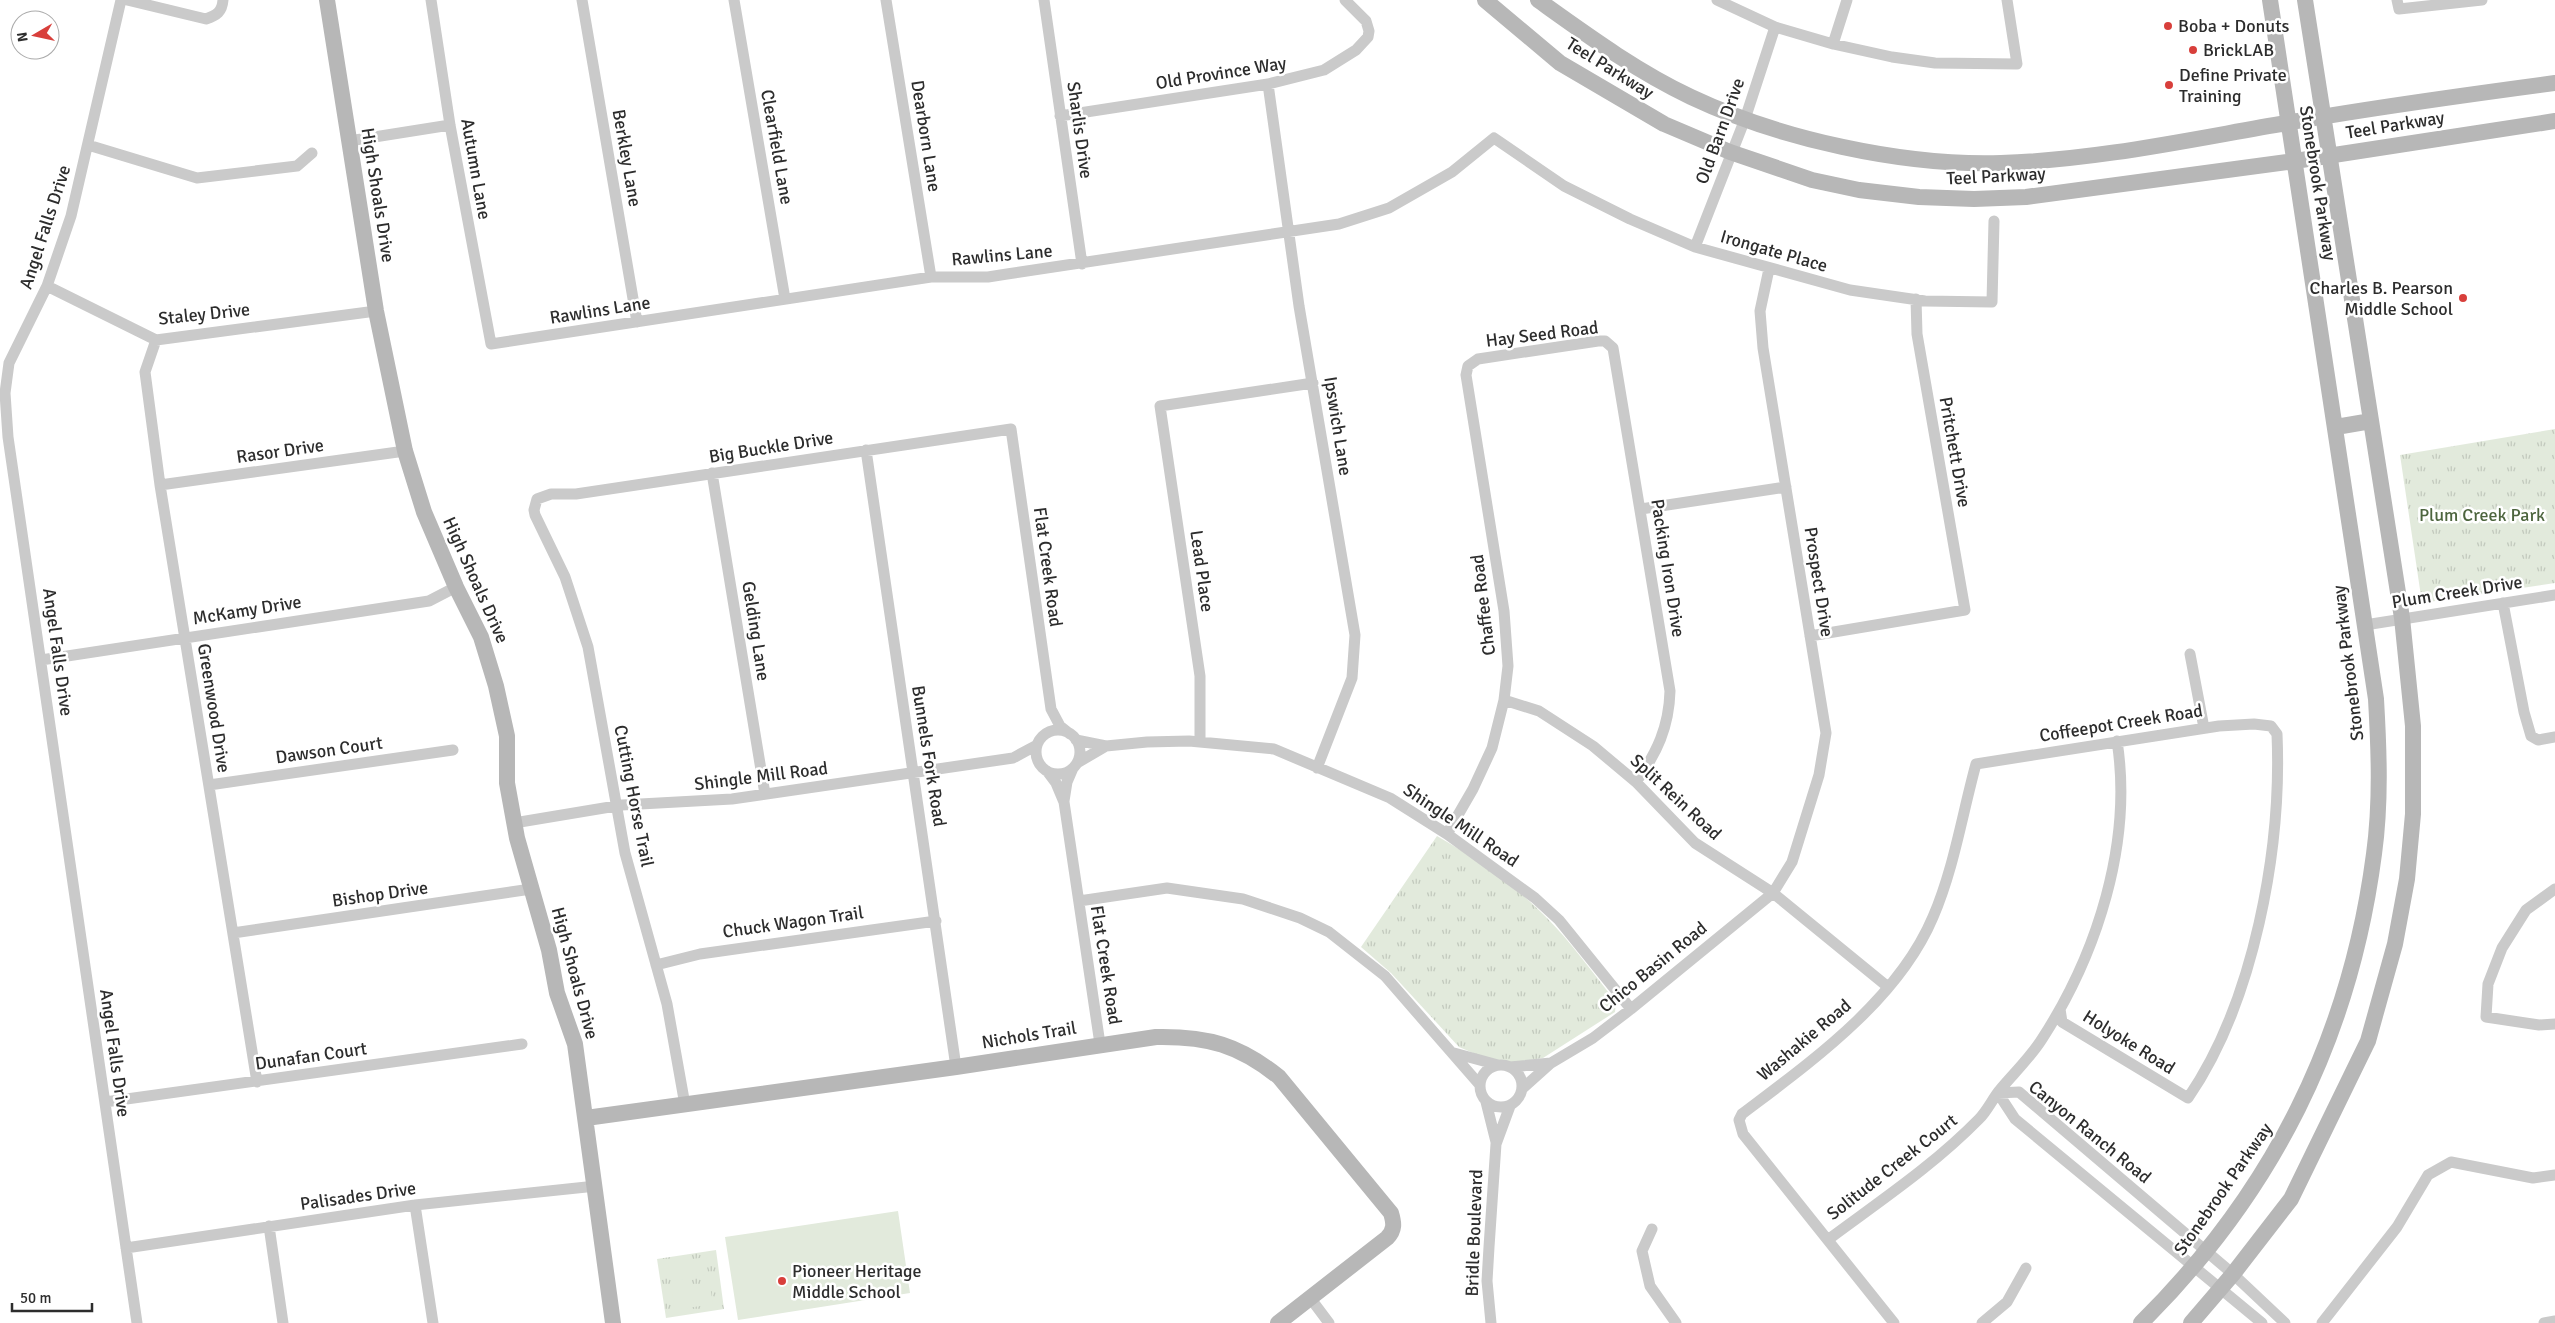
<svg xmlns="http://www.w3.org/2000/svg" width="2555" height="1323" font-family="Signika,sans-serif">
<defs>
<pattern id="grass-tufts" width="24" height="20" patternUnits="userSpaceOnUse" patternTransform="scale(1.25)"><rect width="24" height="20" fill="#e2eadc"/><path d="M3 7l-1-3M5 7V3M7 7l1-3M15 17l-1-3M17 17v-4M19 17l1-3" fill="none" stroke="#c2c9bd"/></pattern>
</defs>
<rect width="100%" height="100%" fill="#fff"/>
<path fill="url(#grass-tufts)" d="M2555,429V583L2422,603L2400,455Z
M1437,836C1475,858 1514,884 1545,916C1571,942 1593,973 1616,1002L1615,1012L1543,1058L1514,1063L1492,1061L1459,1047L1391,973L1361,947Z
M716,1250L724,1309L666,1318L657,1259Z"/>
<path fill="#e2eadc" d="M898,1211L910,1293L738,1320L725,1237Z
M706,1257L708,1275L671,1281L668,1263Z
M710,1286L713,1304L675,1310L672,1292Z"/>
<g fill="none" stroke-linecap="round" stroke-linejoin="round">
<path stroke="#cacaca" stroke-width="11" d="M121,0L71,216L47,286L9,363L5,393L8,437L137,1323
M127,0L206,19C217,15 222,12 223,0
M431,0L450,125L491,344L931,277H988L1007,274L1339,224L1389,208L1452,172L1494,138L1564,186L1630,219L1695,247L1850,290L1925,301L1992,302L1994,221
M582,0L637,322
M734,0L785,299
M886,0L931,277
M1044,0L1082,264
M1717,0L1775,27L1833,44L1892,57L1935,63L2017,64L2007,0
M2397,0L2399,9L2482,0
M1833,44L1847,0
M1268,84L1299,306L1355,635L1352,678L1317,768
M1060,116L1268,84L1324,70L1356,50L1368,37L1369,31L1366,21L1345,0
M349,141L450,125
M88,145L197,178L297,166L312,153
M1695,247L1745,119L1775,27
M47,286L156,340L376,311
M156,340L145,372L160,485L257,1082
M866,450L956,1067
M712,473L765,794
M160,485L405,451
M1641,509L1786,487
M2503,603L2524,712L2531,736L2538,740L2555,737
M2365,625L2555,595
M1810,636L1965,610L1917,334L1916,299
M2190,654L2204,728
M41,660L429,601L456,587
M1504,700L1539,711L1593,746L1636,782L1695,843L1773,893L1888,987
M1036 752a22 22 0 1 1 44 0a22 22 0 1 1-44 0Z
M1076,740L1106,746L1147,742L1189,741L1274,749L1390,798L1447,834L1535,898L1559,920L1631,1009
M1200,742V676L1160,406L1313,383
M1077,763L1106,746
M1047,771L1056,783L1064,802L1100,1044
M209,785L453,750
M1064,801L1067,782L1073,768
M514,823L622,805L732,799L1013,758L1037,745
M1447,834L1473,789L1492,748L1504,700L1508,666L1504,611L1466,375L1468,366L1478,359L1598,341H1605L1613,348L1670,691C1669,727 1657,753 1636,782
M2555,889L2526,910L2502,948L2488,984L2486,1017L2539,1025L2555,1024
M1079,901L1167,888L1243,899L1300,918L1329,932L1385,976L1479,1084
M233,933L531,889
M656,965L700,954L936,921
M1454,1053L1498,1065
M1480 1086a21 21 0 1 1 42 0a21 21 0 1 1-42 0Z
M1510,1067L1551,1063
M1522,1089L1551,1063L1593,1038L1631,1009L1773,893L1792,862L1819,775L1826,733L1763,348L1760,311L1769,269
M1998,1093L2019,1092L2233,1274L2285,1323
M1998,1093L2015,1119L2262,1323
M105,1102L522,1044
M1486,1102L1496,1142
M685,1105L667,1004L625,853L588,647L565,577L535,515L534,510L537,499L551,494H576L1011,429L1051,709L1060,726L1070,734
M415,1205L433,1323
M269,1226L283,1323
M1652,1229L1642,1251L1650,1286L1676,1323
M1829,1239C1880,1201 1934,1165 1979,1119C1987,1111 1992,1100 1999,1091C2013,1074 2030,1058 2042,1039C2097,954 2133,843 2117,741
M126,1248L415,1205L596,1186
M1311,1299L1329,1323
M1491,1323L1487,1281L1489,1247L1496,1144L1510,1106
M1894,1323L1743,1134L1739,1120L1742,1114C1812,1061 1898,1000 1933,917C1954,868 1962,815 1976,764L2219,726L2254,724L2271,726L2277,734C2282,849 2254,1002 2188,1098L2062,1022L2060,1009
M1982,1323L2007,1302L2026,1268
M2322,1323L2397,1227L2428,1175L2451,1162L2533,1178L2555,1175
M2544,1323L2555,1321"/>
<path stroke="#b7b7b7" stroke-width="16" d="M327,0L376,311L405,451L424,512L456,587L481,637L496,686L507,736V783L517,838L549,950L557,993L575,1044L613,1323
M1485,0L1560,63L1664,124L1730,152L1812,180L1859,190L1919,197L1974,199L2026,197L2295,161L2555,121
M1538,0C1587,35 1636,71 1691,97C1780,139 1902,166 2001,163C2097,160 2192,139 2286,123C2375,107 2465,95 2555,83
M2336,427L2371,421
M586,1118L956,1067L1156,1037C1208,1036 1239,1045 1279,1077L1391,1213C1394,1223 1395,1230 1387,1238L1278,1323
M2141,1323C2273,1192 2350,1038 2374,854C2381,803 2379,751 2376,699L2270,0
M2191,1323L2233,1274L2291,1199L2368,1041L2395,944L2407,879L2413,814V726L2402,618L2305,0"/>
</g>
<g fill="#d83f3b" stroke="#fff" stroke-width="2">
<circle cx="2168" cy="26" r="5"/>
<circle cx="2193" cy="50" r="5"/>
<circle cx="2169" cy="85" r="5"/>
<circle cx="2463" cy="298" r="5"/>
<circle cx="782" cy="1281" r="5"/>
</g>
<g text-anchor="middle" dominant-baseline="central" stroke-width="5" stroke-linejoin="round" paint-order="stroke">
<g font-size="18" fill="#2d2d2d" stroke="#fff" text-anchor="start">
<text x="2178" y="26">Boba + Donuts</text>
<text x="2203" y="50">BrickLAB</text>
<text x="2179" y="75">Define Private<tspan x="2179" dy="21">Training</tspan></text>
<text x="2453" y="288" text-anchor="end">Charles B. Pearson<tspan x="2453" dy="21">Middle School</tspan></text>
<text x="792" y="1271">Pioneer Heritage<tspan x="792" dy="21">Middle School</tspan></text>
</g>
<g font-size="18" fill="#2d2d2d" stroke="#fff">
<text transform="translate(1610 68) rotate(32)">Teel Parkway</text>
<text transform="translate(1221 73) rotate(-9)">Old Province Way</text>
<text transform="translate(2395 125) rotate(-9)">Teel Parkway</text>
<text transform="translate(1080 130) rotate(82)">Sharlis Drive</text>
<text transform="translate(1720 131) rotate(-70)">Old Barn Drive</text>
<text transform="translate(926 136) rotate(81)">Dearborn Lane</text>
<text transform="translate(777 147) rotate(80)">Clearfield Lane</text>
<text transform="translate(627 158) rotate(80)">Berkley Lane</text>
<text transform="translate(476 169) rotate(80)">Autumn Lane</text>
<text transform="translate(1996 176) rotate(-3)">Teel Parkway</text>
<text transform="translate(2318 183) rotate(81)">Stonebrook Parkway</text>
<text transform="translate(378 195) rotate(81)">High Shoals Drive</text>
<text transform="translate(45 227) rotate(-72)">Angel Falls Drive</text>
<text transform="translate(1774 251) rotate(16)">Irongate Place</text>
<text transform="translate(1002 255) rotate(-5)">Rawlins Lane</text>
<text transform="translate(600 310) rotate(-9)">Rawlins Lane</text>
<text transform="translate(204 314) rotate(-6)">Staley Drive</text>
<text transform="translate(1542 334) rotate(-7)">Hay Seed Road</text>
<text transform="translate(1338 426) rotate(81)">Ipswich Lane</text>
<text transform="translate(771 447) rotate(-9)">Big Buckle Drive</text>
<text transform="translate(280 451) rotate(-8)">Rasor Drive</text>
<text transform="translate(1955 452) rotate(80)">Pritchett Drive</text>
<text transform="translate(1048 567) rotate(82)">Flat Creek Road</text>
<text transform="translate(1668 568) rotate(81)">Packing Iron Drive</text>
<text transform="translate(1202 571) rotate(82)">Lead Place</text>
<text transform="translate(476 580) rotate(66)">High Shoals Drive</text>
<text transform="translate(1819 582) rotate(81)">Prospect Drive</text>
<text transform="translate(2457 592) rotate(-9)">Plum Creek Drive</text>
<text transform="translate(1483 605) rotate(-97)">Chaffee Road</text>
<text transform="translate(247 610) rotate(-9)">McKamy Drive</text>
<text transform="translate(756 631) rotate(81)">Gelding Lane</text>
<text transform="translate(58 652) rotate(82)">Angel Falls Drive</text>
<text transform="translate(2348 663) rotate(-97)">Stonebrook Parkway</text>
<text transform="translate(214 708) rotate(81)">Greenwood Drive</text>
<text transform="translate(2121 723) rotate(-9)">Coffeepot Creek Road</text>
<text transform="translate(329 750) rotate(-8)">Dawson Court</text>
<text transform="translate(929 756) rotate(81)">Bunnels Fork Road</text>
<text transform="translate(761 776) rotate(-7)">Shingle Mill Road</text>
<text transform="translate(634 796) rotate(79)">Cutting Horse Trail</text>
<text transform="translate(1676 797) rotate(43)">Split Rein Road</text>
<text transform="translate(1461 825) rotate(34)">Shingle Mill Road</text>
<text transform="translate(380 894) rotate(-8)">Bishop Drive</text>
<text transform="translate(793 922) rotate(-8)">Chuck Wagon Trail</text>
<text transform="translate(1106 965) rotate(81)">Flat Creek Road</text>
<text transform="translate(1653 967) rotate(-39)">Chico Basin Road</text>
<text transform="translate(575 973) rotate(75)">High Shoals Drive</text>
<text transform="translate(1029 1035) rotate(-9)">Nichols Trail</text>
<text transform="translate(1804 1040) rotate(-40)">Washakie Road</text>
<text transform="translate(2129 1042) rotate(32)">Holyoke Road</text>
<text transform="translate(115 1053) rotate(82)">Angel Falls Drive</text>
<text transform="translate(311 1056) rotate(-8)">Dunafan Court</text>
<text transform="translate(2090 1132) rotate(39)">Canyon Ranch Road</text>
<text transform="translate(1892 1167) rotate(-38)">Solitude Creek Court</text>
<text transform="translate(2223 1189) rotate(-55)">Stonebrook Parkway</text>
<text transform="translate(358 1196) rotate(-8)">Palisades Drive</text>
<text transform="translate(1474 1233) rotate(-88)">Bridle Boulevard</text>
</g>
<g font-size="18" fill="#4d653e" stroke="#fff">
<text x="2482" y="515">Plum Creek Park</text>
</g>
</g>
<g transform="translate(35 35) rotate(261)"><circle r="24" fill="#ffffff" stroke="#ababab"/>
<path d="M0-4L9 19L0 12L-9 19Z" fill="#d83f3b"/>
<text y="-8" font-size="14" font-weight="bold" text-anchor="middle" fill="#2d2d2d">N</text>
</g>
<path d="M12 1303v8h80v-8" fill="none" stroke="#2d2d2d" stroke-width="2.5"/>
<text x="20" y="1303" font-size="15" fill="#2d2d2d" stroke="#ffffff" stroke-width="4" paint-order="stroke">50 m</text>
</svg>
